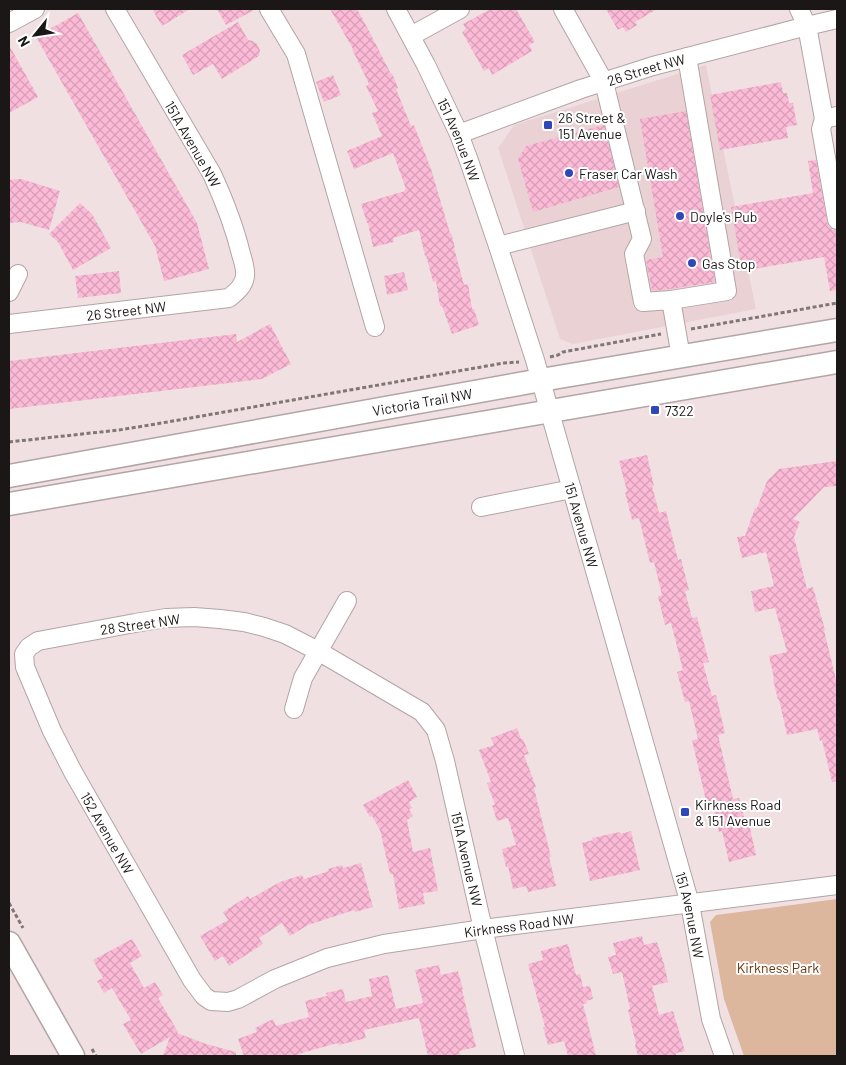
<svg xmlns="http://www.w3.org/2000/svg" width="846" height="1065" font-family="Barlow,sans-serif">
<defs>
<pattern id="building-cross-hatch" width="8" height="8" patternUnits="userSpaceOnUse" patternTransform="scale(1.25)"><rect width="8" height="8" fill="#fcbad6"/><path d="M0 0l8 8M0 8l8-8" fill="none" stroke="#d79fb7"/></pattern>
</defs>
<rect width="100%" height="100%" fill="#f0e0e2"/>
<path fill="#ead2d4" d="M706,65L756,309L573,344L560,339L498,148L514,125Z"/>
<path fill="#ddb69e" d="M837,899V1056H744L724,999L710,922L716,915Z"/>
<path fill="url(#building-cross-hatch)" d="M152,9H190L162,26Z
M217,9H256L226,25Z
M330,9H357L369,31L391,74L392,73L398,88L396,89L411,126L414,125L431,169L450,233H451L455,248H454L464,285L468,284L472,309H474L479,325L452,334L442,306H440L436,281L433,282L426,255L425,256L419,230L393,238L394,242L373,247L368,223H367L361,204L405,191V189H406L393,153L354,169L347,151L382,136L372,113L378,111L366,86L369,84L352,49H353Z
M491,9H516L535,42L529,45L532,51L492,75L489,68L484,71L462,32L466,29L463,24Z
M606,9H657L635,22L637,25L626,32L623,27L618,30Z
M78,13L197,223L209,269L164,281L155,246L36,37Z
M238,22L248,40L253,41L257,44L260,50L259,56L222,79L213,64L193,75L182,55Z
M9,45L38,97L9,113Z
M333,75L341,95L324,102L316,82Z
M781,82L783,93H787L789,103H793L797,125L786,127L788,138L720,150L710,95Z
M686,111L715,282L670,289L652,291L646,260L663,257L640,119Z
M604,125L619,187L533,212L518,159L526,146Z
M816,160L827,222L829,227L833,230H837V290L830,291L824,257L742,271L731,207L813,193L808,161Z
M21,179L60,191L49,230L21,222L9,223V180Z
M80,203L92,214L111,248L73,270L58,242L49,234Z
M119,271L121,293L78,298L75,276Z
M404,272L408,290L387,295L384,276Z
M270,324L291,364L262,379L9,409V361L236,334L237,342Z
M647,455L654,486H652L659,513L666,511L678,560L681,559L689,590L685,591L692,618L697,617L709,662L703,663L712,696L716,695L725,733L718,735L733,799L739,798L746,825L749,824L756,855L729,862L722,831L719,832L713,803L707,805L692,740L698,739L689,701L685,702L677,672L683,670L671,623L665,625L658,596L662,595L654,562L650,563L639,518L632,520L625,492L627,491L619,461Z
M837,461V486L824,487L793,519L800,522L794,537L807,589L813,587L825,630H824L837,684V782H832L822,740L820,741L817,729L787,735L779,699L778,700L773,679L774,678L769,656L787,652L775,608L755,612L751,591L774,586L766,552L742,558L737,537L745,536L755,508H757L767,481L779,469Z
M517,728L521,739H523L529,754L524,755L536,787L534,788L551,857H549L556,886L528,892L526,886L513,889L508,866L506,867L502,849L516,845L508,818L497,821L492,805H495L487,783L491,782L479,750L494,745L491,738Z
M408,780L417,797L409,802L412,808L409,809L413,816L407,820L413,852L430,848L438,891L423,893L425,904L399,909L393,874H390L380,830L372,816L370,817L363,805Z
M631,831L640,870L590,881L582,843L593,840L592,838L620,832L621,834Z
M361,863L373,907L355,912L354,910L308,925L290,936L282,923L259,938L263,944L229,966L223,956L215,961L200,936L228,920L223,912L248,896L250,899L280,882L302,875L304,879L329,871L328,869L342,865L343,868Z
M642,936L644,945L657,942L664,964L668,982L652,986L659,1015L673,1011L685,1051L676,1053V1056H638L635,1045L636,1044L628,1010L630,1009L622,972L613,974L608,957L616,955L613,943Z
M132,939L142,956L130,963L144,988L155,982L163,995L158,998L178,1032L177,1033L206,1044L236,1052V1056H163L170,1037L141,1054L123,1024L131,1020L112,988L104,993L97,981L103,978L93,960Z
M568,944L576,975L580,974L583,987L590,986L593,999L586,1001L587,1003L583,1004L596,1056H568L564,1041L548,1045L543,1027H545L528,964L543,960L541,951Z
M439,965L441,975L458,971L463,990H462L476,1047L459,1051L461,1056H428L419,1018L364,1030L366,1038L339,1045L338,1043L305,1052L295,1056H244L238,1039L257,1032L255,1028L273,1019L276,1026L309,1017L305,1001L327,996L326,993L343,989L346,1002L372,996L369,979L388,975L396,1009L423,1003L415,970Z"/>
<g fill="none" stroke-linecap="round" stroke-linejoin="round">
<g stroke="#b3a4a5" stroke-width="20">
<g id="minor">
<path d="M269,9L296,54L375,327"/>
<path id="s1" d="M396,9L426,65L459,134L469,161L498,246L535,360L690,904L711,1019L724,1056"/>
<path d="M563,9L604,82L642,239L634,254L643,302L671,300L681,357"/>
<path d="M799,9L807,26L824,119L837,116"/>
<path d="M9,23L35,9"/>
<path d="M411,36L460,9"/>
<path d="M824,119L821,129L837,220"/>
<path id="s2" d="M459,134L581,89L653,66L807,26L837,19"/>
<path d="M498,246L636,211"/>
<path d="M9,292L18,274"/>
<path d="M671,300L727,291L687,57"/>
<path id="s3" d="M9,324L229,298C236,292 244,286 245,276C246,269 243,261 241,254C234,225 224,200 212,174L115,9"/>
<path d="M481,507L572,489"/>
<path d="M294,709L303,678L347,601"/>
<path id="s4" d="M515,1056L483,929L445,761L436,730L422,712L318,651L285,634L264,627L244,622L220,619L194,617L166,618L135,623L38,641L29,647L24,654L25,667L52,731L73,772L192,980L204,996L211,1001L228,1002L238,999L275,979L327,958L384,944L483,929L837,885"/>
</g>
</g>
<g stroke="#b3a4a5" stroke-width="25">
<g id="major">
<path id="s5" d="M9,476L541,380L837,330"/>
<path d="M9,504L837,362"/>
<path d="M9,943L73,1056"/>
</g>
</g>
<path stroke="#807677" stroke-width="3" stroke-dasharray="4 2.5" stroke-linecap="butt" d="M691,329L837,303
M550,357L558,355L563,352L661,334
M9,442L119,430L156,424L504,363L519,362
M9,903L23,928
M92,1049L96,1056"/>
<use href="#minor" stroke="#fff" stroke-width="18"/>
<use href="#major" stroke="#fff" stroke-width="22"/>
</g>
<g fill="#3047b8" stroke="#fff" stroke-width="2">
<rect x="543" y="120" width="10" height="10" rx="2.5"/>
<circle cx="569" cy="173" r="5"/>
<circle cx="680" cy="216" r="5"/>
<circle cx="692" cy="263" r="5"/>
<rect x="650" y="405" width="10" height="10" rx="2.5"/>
<rect x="680" y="807" width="10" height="10" rx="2.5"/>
</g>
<g text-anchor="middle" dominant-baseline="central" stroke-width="4" stroke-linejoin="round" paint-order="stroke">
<g font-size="14" fill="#1c1717" stroke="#fff">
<text stroke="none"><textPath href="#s2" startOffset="198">26 Street NW</textPath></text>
<text stroke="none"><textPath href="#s1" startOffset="145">151 Avenue NW</textPath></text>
<text transform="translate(193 144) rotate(60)">151A Avenue NW</text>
<text stroke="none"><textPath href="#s3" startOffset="118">26 Street NW</textPath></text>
<text stroke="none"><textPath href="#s5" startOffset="420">Victoria Trail NW</textPath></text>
<text stroke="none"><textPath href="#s1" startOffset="550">151 Avenue NW</textPath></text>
<text transform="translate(140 624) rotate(-8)">28 Street NW</text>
<text stroke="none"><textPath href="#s4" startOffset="985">152 Avenue NW</textPath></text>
<text transform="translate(467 859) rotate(77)">151A Avenue NW</text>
<text stroke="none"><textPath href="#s1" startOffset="955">151 Avenue NW</textPath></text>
<text stroke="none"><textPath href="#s4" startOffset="1504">Kirkness Road NW</textPath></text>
</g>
<g font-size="14" fill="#1c1717" stroke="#fff" text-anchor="start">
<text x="558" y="117">26 Street &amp;<tspan x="558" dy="16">151 Avenue</tspan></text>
<text x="579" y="173">Fraser Car Wash</text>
<text x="690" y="216">Doyle's Pub</text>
<text x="702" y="263">Gas Stop</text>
<text x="665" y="410">7322</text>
<text x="695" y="804">Kirkness Road<tspan x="695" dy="16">&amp; 151 Avenue</tspan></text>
</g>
<g font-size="14" fill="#69350a" stroke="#fff">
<text x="778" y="967">Kirkness Park</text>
</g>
</g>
<rect width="846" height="1065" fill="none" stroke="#1c1717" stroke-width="20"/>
<g transform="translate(35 35) rotate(240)" stroke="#ffffff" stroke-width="4" paint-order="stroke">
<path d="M0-4L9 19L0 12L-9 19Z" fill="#1c1717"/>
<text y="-8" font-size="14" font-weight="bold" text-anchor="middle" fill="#1c1717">N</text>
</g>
</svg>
